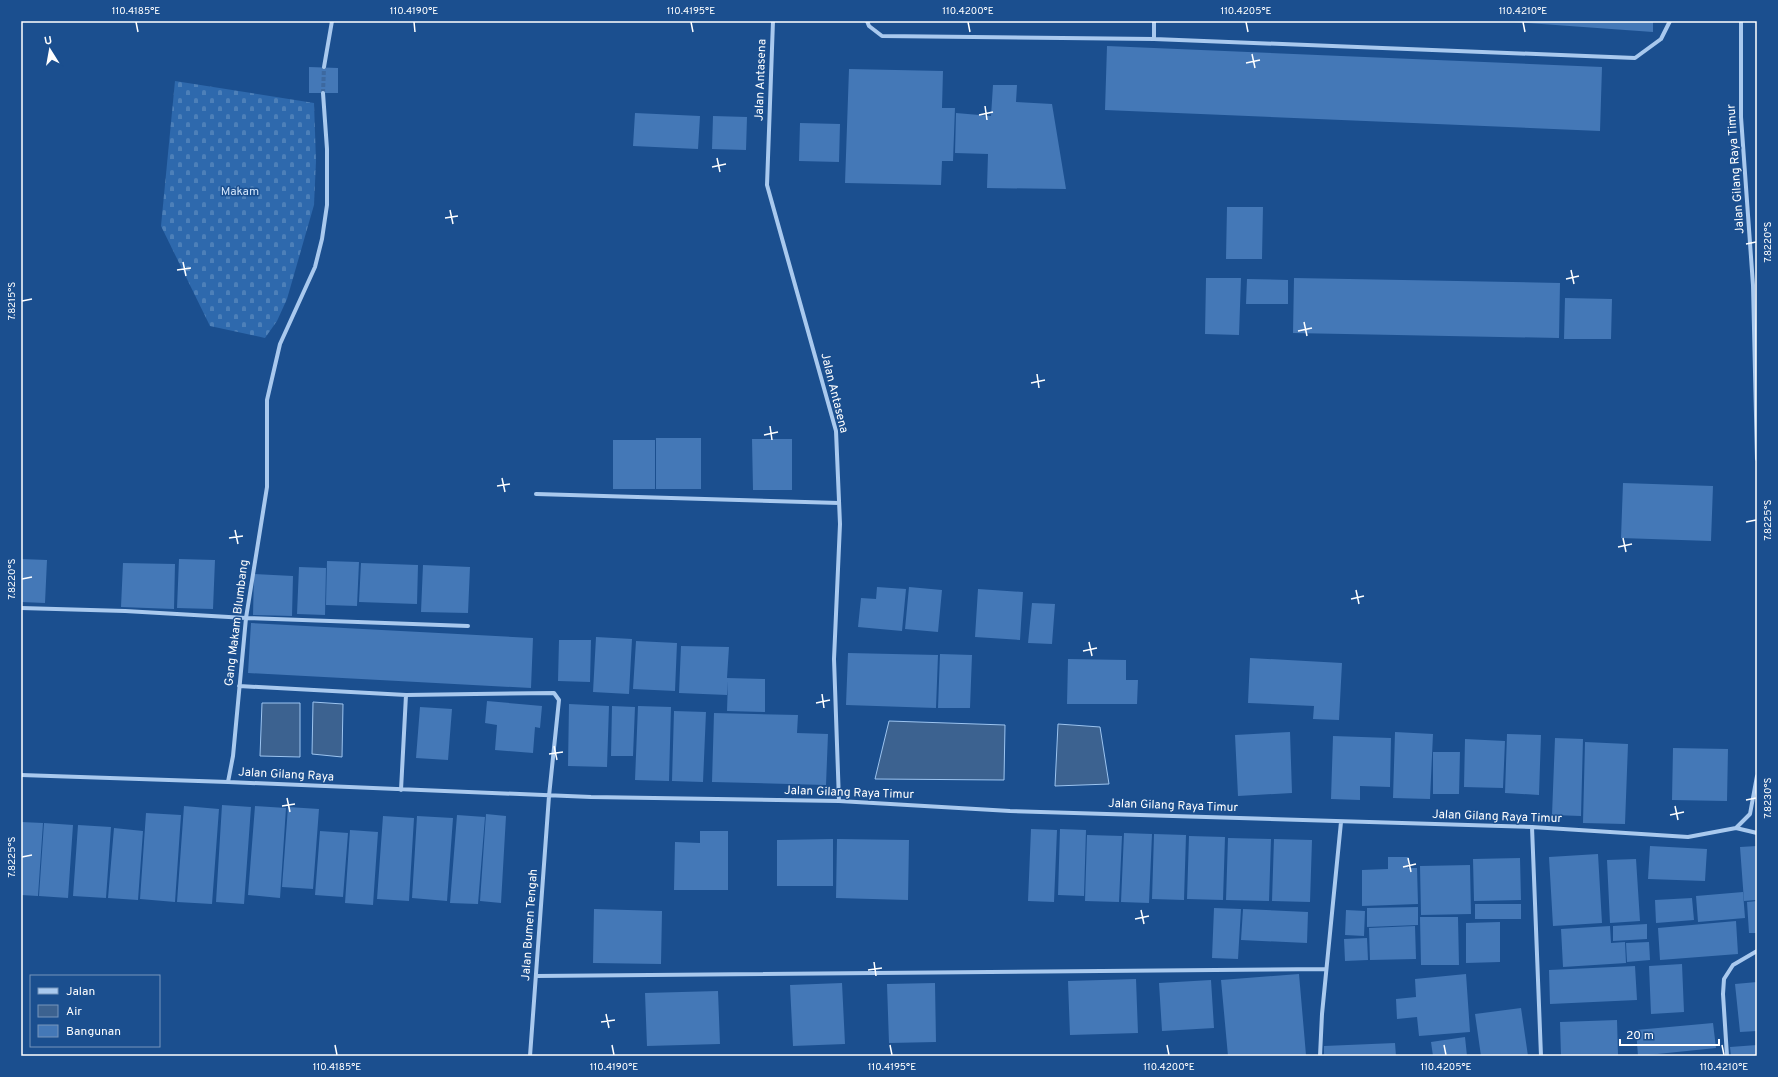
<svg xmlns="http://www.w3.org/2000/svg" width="1778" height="1077" font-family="Overpass,sans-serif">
<defs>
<pattern id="cemetery-stones" width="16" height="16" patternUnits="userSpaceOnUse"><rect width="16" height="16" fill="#2e69ad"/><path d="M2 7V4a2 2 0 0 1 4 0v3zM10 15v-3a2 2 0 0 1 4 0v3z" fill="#4d80b9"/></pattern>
</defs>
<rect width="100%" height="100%" fill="#1b4f8f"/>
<path fill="url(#cemetery-stones)" d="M175,81L314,103L316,161L314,205L287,299L277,321L265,338L210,326L161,226Z"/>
<path fill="#3c6290" stroke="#9cc4f0" d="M313,702L343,704L342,757L312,754Z
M262,703H300V757L260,756Z
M889,721L1005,725L1004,780L875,779Z
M1058,724L1100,727L1109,784L1055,786Z"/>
<path fill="#4478b7" d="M1500,21H1653V32Z
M1107,46L1602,67L1600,131L1105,110Z
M309,67L338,68V93H309Z
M849,69L943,71L942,108H955L953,161H942L941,185L845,183Z
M993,85H1017L1016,102L1052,104L1066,189L987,188L988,154L955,153L956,113L991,116Z
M635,113L700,116L698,149L633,146Z
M713,116L747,117L746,150L712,149Z
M800,123L840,124L839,162L799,161Z
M1227,207H1263L1262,259H1226Z
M1206,278H1241L1239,335L1205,334Z
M1294,278L1560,283L1559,338L1293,333Z
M1247,279L1288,280V304H1246Z
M1565,298L1612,299L1611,339H1564Z
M656,438H701V489H656Z
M752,439H792V490H753Z
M613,440H655V489H613Z
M1623,483L1713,486L1711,541L1621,538Z
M21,559L47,560L45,603L21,602Z
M179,559L215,560L213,609L177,608Z
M327,561L359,562L357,606L326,605Z
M123,563L175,564L174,609L121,607Z
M361,563L418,565L417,604L359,602Z
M423,565L470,567L468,613L421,612Z
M299,567L326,568L325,615L297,614Z
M254,574L293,576L292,616L253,615Z
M877,587L906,589L902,631L858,627L861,598L876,599Z
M909,587L942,590L938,632L905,629Z
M978,589L1023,592L1020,640L975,637Z
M1032,603L1055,604L1052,644L1028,643Z
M251,623L533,638L531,688L248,673Z
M596,637L632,639L629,694L593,692Z
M559,640H591L590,682L558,681Z
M636,641L677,643L675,691L633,689Z
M681,646L729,647L727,678L765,679V712L727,711L728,681L727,695L679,693Z
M848,653L938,655L936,708L846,705Z
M940,654L972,655L970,708H938Z
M1250,658L1342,663L1339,720L1313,719L1314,706L1248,703Z
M1068,659L1126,660V680H1138L1137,704H1067Z
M487,701L542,706L540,728L535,727L533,753L495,750L497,725L485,723Z
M569,704L609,706L607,767L568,766Z
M612,706L635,707L633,756H611Z
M638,706L671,707L669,781L635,780Z
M420,707L452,709L448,760L416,758Z
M674,711L706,712L703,782L672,781Z
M714,713L798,715L797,733L828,734L826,785L712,782Z
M1290,732L1292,793L1238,796L1235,735Z
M1395,732L1433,734L1430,799L1393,798Z
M1507,734L1541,735L1539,795L1505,793Z
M1333,736L1391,738L1390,787L1360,786V800L1331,799Z
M1555,738L1583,739L1581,816L1552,815Z
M1465,739L1505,741L1503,788L1464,787Z
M1585,742L1628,744L1625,824L1583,823Z
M1673,748L1728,749L1727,801L1672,800Z
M1433,752H1460L1459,794H1433Z
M222,805L251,807L244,904L216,902Z
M184,806L219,809L212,904L177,902Z
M255,806L286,808L280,898L248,895Z
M288,807L319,809L313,889L282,887Z
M146,813L181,815L175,902L140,899Z
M486,814L506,816L501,903L480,901Z
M457,815L485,817L478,904L450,903Z
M383,816L414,818L409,901L377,899Z
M417,816L453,818L447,901L412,898Z
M21,822L43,823L38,896L21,895Z
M44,823L73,825L68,898L39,896Z
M78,825L111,827L106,898L73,896Z
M114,828L143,831L138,900L108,898Z
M1031,829L1057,830L1054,902L1028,901Z
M1060,829L1086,830L1084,896L1058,895Z
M350,830L378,832L373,905L345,903Z
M320,831L348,833L343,897L315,895Z
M700,831H728V890H674L675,842L700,843Z
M1124,833L1152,834L1149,903L1121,902Z
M1154,834L1186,835L1184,900L1152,899Z
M1087,835L1122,836L1119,902L1085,901Z
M1189,836L1225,837L1223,900L1187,899Z
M1228,838L1271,839L1269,901L1226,900Z
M833,839V886H777V840Z
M837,839L909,840L908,900L836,898Z
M1274,839L1312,840L1310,902L1272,901Z
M1650,846L1707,849L1705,881L1648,879Z
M1757,846V900L1744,901L1740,847Z
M1598,854L1602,923L1553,926L1549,857Z
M1388,857H1408V868H1417L1418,904L1362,906V870L1388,869Z
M1520,858L1521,900L1474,901L1473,859Z
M1636,859L1640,921L1610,923L1607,860Z
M1470,865L1471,914L1421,915L1420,866Z
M1743,892L1745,918L1698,922L1696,896Z
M1692,898L1694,920L1656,923L1655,900Z
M1757,901V933H1749L1747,902Z
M1475,904H1521V919H1475Z
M1418,907V925L1367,927V908Z
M1214,908L1241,909L1238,959L1212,958Z
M594,909L662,911L661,964L593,963Z
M1243,909L1308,912L1307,943L1241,940Z
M1346,910L1365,911L1364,936L1345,935Z
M1420,917H1458L1459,965H1421Z
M1736,921L1738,954L1660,960L1658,928Z
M1500,922V962L1466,963V923Z
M1647,924V939L1613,941V926Z
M1415,926L1416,959L1370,960L1369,928Z
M1610,926L1611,943L1625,942L1626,963L1563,967L1561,929Z
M1367,938L1368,960L1345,961L1344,939Z
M1649,942L1650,960L1627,962L1626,943Z
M1682,964L1684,1012L1651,1014L1649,966Z
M1635,966L1637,1000L1550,1004L1549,970Z
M1299,974L1306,1055L1228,1056L1221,980Z
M1466,974L1470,1032L1419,1036L1417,1017L1397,1019L1396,999L1416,997L1415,979Z
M1136,979L1138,1033L1070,1035L1068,981Z
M1211,980L1214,1028L1162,1031L1159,983Z
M1757,982V1031L1740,1032L1735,984Z
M842,983L845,1044L793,1046L790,985Z
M935,983L936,1042L889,1043L887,984Z
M718,991L720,1044L647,1046L645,993Z
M1521,1008L1528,1056H1481L1475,1014Z
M1617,1020L1618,1055L1561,1056L1560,1022Z
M1713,1023L1716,1048L1638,1056L1636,1030Z
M1465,1037L1467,1056H1433L1431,1042Z
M1395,1043L1396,1056H1324V1046Z
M1757,1045V1056H1731L1730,1047Z"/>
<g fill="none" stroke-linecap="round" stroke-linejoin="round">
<path stroke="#3d69a0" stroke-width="4" stroke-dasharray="4 2" stroke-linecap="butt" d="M323,93L324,67"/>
<path stroke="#a9c9ee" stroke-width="4" d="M773,21L767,185L836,431L840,524L834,659L839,801
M867,21L869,26L882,36L1154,39L1635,58L1661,39L1670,21
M1741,21V117L1753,285L1757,459
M1154,39V21
M324,67L332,21
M536,494L839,503
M21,608L125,611L246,618L468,626
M239,686L406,695L554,693L559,700L549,796L530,1056
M21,775L228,782L591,797L839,801L1010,811L1532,827L1688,837L1736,828L1750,814L1757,776
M228,782L233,756L246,618L267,487V400L280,344L315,267L322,239L327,205V149L323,93
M401,790L406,695
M1532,827L1541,1056
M1736,828L1757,833
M536,976L1326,969
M1320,1056L1322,1014L1341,822
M1727,1056L1723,994L1724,979L1733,965L1757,951"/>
</g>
<path fill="none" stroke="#fff" stroke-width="1.5" d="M136,22L138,32M414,22L415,32M691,22L693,32M968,22L970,32M1246,22L1248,32M1523,22L1525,32M1252,54L1255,68M1246,63L1260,60M985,106L987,120M979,115L993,112M717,158L720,172M712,167L726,164M450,210L453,224M445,218L458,216M1746,244L1756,242M183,262L186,276M177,270L191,268M1571,270L1574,284M1566,279L1579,276M22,301L32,299M1304,322L1307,336M1298,331L1312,328M1037,374L1039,388M1031,383L1045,380M770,426L772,440M764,435L778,432M502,478L505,492M497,486L510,484M1746,522L1756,520M235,530L238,544M229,538L243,536M1623,538L1626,552M1618,547L1632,544M22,579L32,577M1356,590L1359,604M1351,599L1364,596M1089,642L1092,656M1083,651L1097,648M822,694L824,708M816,703L830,700M554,746L557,760M549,754L563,752M287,798L290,812M1746,800L1756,798M282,806L295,804M1675,806L1678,820M1670,815L1684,812M22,857L32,855M1408,858L1411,872M1403,867L1416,864M1141,910L1144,924M1135,919L1149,916M874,962L876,976M868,970L882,968M606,1014L609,1028M601,1022L615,1020M335,1045L337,1055M612,1045L614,1055M890,1045L892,1055M1167,1045L1169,1055M1444,1045L1446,1055M1722,1045L1724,1055"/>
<g text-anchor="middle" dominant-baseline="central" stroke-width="3" stroke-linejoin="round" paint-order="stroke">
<g font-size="12" fill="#fff" stroke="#1b4f8f">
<text transform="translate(761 80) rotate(-88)">Jalan Antasena</text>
<text transform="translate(1736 169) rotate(-94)">Jalan Gilang Raya Timur</text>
<text transform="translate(834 393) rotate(76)">Jalan Antasena</text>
<text transform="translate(237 623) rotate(-83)">Gang Makam Blumbang</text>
<text transform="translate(286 775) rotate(3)">Jalan Gilang Raya</text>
<text transform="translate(849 793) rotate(2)">Jalan Gilang Raya Timur</text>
<text transform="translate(1173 806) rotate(2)">Jalan Gilang Raya Timur</text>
<text transform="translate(1497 817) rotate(2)">Jalan Gilang Raya Timur</text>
<text transform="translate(530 925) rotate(-86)">Jalan Bumen Tengah</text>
</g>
<g font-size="12" fill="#cfe3fa" stroke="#1b4f8f">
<text x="240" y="192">Makam</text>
</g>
</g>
<rect width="1778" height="1077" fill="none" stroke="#1b4f8f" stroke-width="44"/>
<rect x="30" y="975" width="130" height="72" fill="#1b4f8f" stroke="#7695bc"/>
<rect x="38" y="988" width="20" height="6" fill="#a9c9ee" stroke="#7695bc"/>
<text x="66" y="995" font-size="12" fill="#ffffff">Jalan</text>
<rect x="38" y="1005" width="20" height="12" fill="#3c6290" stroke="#7695bc"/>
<text x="66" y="1015" font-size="12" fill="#ffffff">Air</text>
<rect x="38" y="1025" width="20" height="12" fill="#4478b7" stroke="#7695bc"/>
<text x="66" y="1035" font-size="12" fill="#ffffff">Bangunan</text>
<g transform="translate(50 50) rotate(349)" stroke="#1b4f8f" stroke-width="3" paint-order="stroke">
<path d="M0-3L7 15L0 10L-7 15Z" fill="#ffffff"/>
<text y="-6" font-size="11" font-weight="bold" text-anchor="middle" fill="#ffffff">U</text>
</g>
<path d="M1620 1039v6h99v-6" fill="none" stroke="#ffffff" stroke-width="2"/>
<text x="1626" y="1039" font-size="12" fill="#ffffff" stroke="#1b4f8f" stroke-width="3" paint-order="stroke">20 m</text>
<rect x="22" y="22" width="1734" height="1033" fill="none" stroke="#fff" stroke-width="1.5"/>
<g font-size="10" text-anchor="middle" fill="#fff">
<text x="136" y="14">110.4185°E</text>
<text x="414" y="14">110.4190°E</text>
<text x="691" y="14">110.4195°E</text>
<text x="968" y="14">110.4200°E</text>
<text x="1246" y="14">110.4205°E</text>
<text x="1523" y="14">110.4210°E</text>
<text transform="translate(1767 242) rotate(-90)" y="4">7.8220°S</text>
<text transform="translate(11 301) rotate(-90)" y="4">7.8215°S</text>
<text transform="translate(1767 520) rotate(-90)" y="4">7.8225°S</text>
<text transform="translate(11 579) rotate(-90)" y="4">7.8220°S</text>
<text transform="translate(1767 798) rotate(-90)" y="4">7.8230°S</text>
<text transform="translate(11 857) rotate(-90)" y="4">7.8225°S</text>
<text x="337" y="1070">110.4185°E</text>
<text x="614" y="1070">110.4190°E</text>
<text x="892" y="1070">110.4195°E</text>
<text x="1169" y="1070">110.4200°E</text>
<text x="1446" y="1070">110.4205°E</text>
<text x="1724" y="1070">110.4210°E</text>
</g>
</svg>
